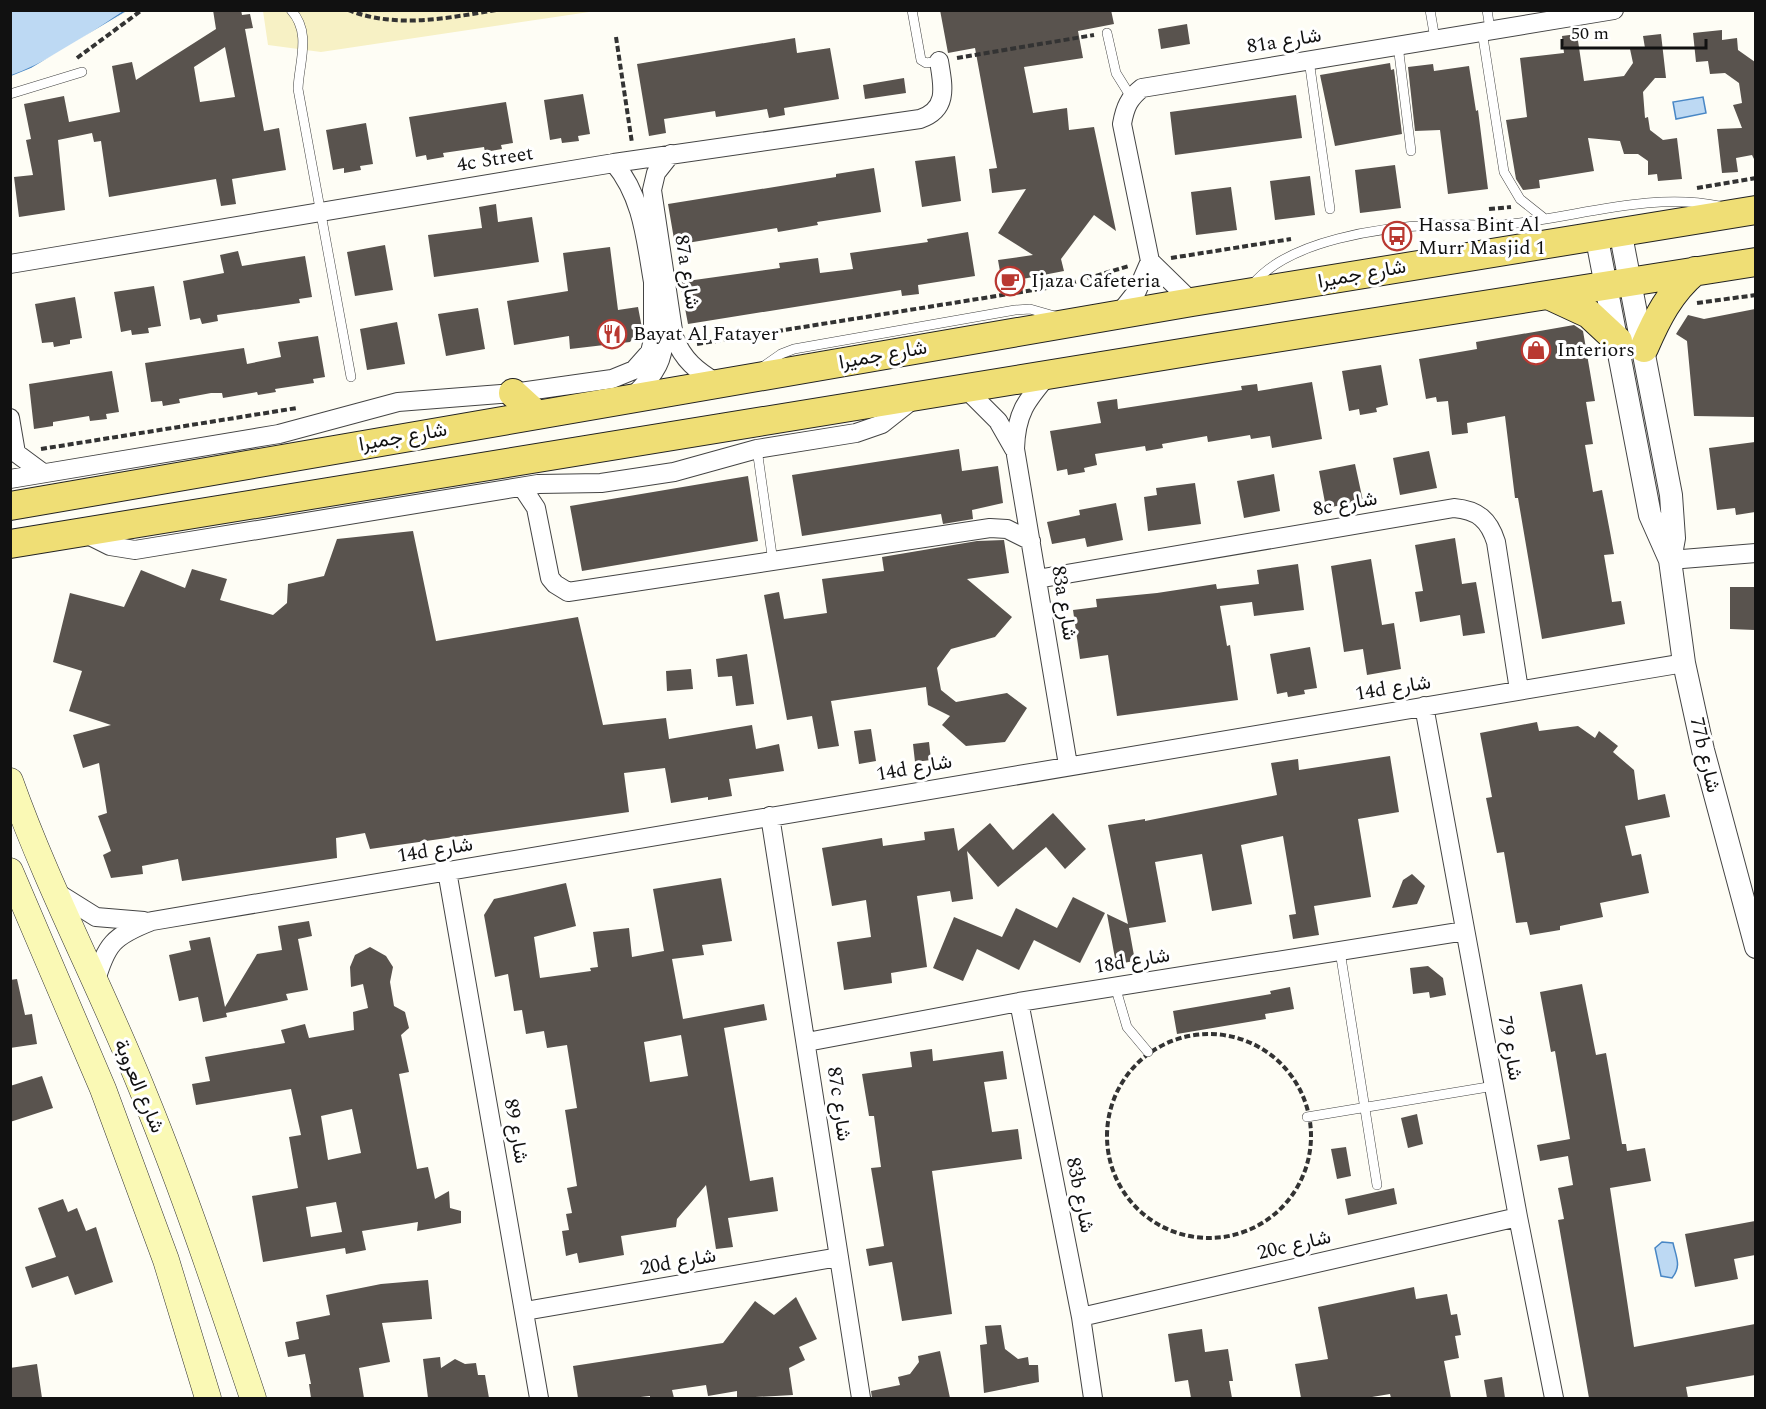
<svg xmlns="http://www.w3.org/2000/svg" width="1766" height="1409" font-family="Spectral,Vazirmatn,serif">
<rect width="100%" height="100%" fill="#fefdf5"/>
<path fill="#f7f1c5" d="M263,11H596L321,52L268,45Z"/>
<path fill="#bdd9f3" stroke="#4987c5" stroke-width="1.5" d="M10,11H125C88,35 52,61 11,76Z
M1703,97L1706,113L1676,119L1673,102Z
M1662,1242L1673,1243C1676,1257 1682,1266 1672,1278L1661,1276L1655,1248Z"/>
<path fill="#fefdf5" d="M128,10L75,47L32,71L10,79L11,76L31,68Z"/>
<path fill="#59534e" fill-rule="evenodd" d="M213,10H241L242,15L250,14L253,28L245,29L264,131L279,128L286,170L232,179L236,204L221,206L216,179L109,197L101,141L94,142L92,133L58,140L65,210L19,217L14,177L33,175L26,140L31,139L24,104L64,96L69,122L120,112L112,66L132,62L136,80L216,29ZM225,47L235,97L200,102L194,67Z
M940,10H1111L1114,24L1078,31L1083,58L1024,67L1033,113L1067,108L1069,130L1094,127L1116,231L1094,215L1061,259L1064,271L1002,283L998,260L1033,255L998,233L1026,189L992,193L989,169L997,168L975,48L948,53Z
M1187,24L1190,44L1161,49L1158,29Z
M1722,30V40L1737,38L1738,50L1755,62V161L1752,155L1736,158L1738,172L1722,173L1717,129L1742,128L1733,105L1742,103L1739,83L1725,73L1710,74L1708,61L1696,62L1693,33Z
M1577,34L1584,81L1624,76L1633,63L1630,49L1645,48L1643,36L1661,34L1666,78H1655L1643,92L1645,118L1648,117L1650,130L1663,140L1677,138L1682,179L1658,181L1657,174L1648,175V161L1638,154H1624L1620,141L1588,138L1594,171L1539,180L1540,188L1523,190L1516,179L1506,120L1527,117L1520,58L1564,53L1562,36Z
M795,38L797,53L830,48L839,99L784,108L785,115L769,118L767,109L716,117L715,111L664,119L666,133L649,136L637,64Z
M1390,63L1391,70L1394,69L1402,134L1335,146L1320,75Z
M1433,64L1434,71L1469,66L1476,111L1478,110L1488,189L1448,194L1440,130L1415,131L1408,67Z
M904,78L906,93L865,99L863,85Z
M583,94L590,134L578,136L579,141L562,143L561,138L550,140L544,100Z
M1296,95L1302,138L1175,155L1170,112Z
M506,102L513,143L501,145L502,149L485,152L484,147L443,153L444,157L427,160L426,155L416,157L409,117Z
M366,123L373,164L360,166L361,170L344,173V168L333,170L326,130Z
M955,156L961,201L922,207L915,161Z
M1395,165L1401,208L1360,213L1355,170Z
M874,168L881,212L817,222L818,225L778,232L777,228L675,245L668,204L836,177V174Z
M1310,176L1315,215L1275,220L1270,181Z
M1231,187L1237,230L1196,235L1191,192Z
M496,204L498,222L532,217L539,262L434,277L428,235L482,228L479,207Z
M968,232L975,276L918,285L919,294L902,296L901,290L688,324L680,282L780,268L779,263L818,258L820,273L853,269L850,253L928,242L927,239Z
M385,245L393,290L355,296L347,252Z
M610,247L618,310L638,307L642,328L630,342L570,349L569,336L514,345L507,301L568,291L563,253Z
M238,251L242,266L305,256L312,297L299,299L300,303L217,315L218,321L202,324L200,318L190,320L183,281L224,273L220,255Z
M154,286L161,326L148,328L149,333L132,335L131,330L121,332L114,292Z
M75,297L82,338L70,340V344L54,347L53,342L42,343L35,304Z
M478,308L485,349L446,356L438,314Z
M1755,309V417L1694,416L1687,341L1676,334L1688,315L1704,319Z
M397,322L405,364L367,370L360,329Z
M1574,325L1583,331L1595,401L1586,402L1593,444L1585,445L1593,492L1602,490L1610,532L1614,554L1604,555L1612,602L1621,601L1625,624L1542,639L1518,498H1515L1505,416L1467,423L1468,433L1452,435L1448,401L1437,402L1436,397L1426,399L1419,359L1477,349L1476,342Z
M318,336L325,377L313,379L314,383L275,389L276,392L258,395L257,392L223,398L222,393H211L179,399L180,403L163,406L162,401L151,402L145,363L244,348L247,364L281,357L278,342Z
M1381,365L1388,405L1376,408L1377,412L1360,415L1359,409L1349,411L1342,371Z
M112,371L119,412L106,414L107,419L90,421L89,416L53,422V426L34,429L29,384Z
M1312,382L1322,439L1272,448L1270,436L1251,439L1250,435L1208,442L1207,436L1162,444L1163,448L1146,451L1145,446L1095,454L1097,465L1084,468L1085,472L1068,475L1067,469L1057,471L1050,431L1101,423L1097,402L1117,399L1118,409L1242,390L1241,386L1257,384L1258,391Z
M1755,442V512L1736,515L1735,508L1717,510L1709,448Z
M959,449L962,471L998,466L1003,503L972,510L973,519L943,524L941,514L802,536L792,475Z
M1429,451L1437,488L1400,495L1393,458Z
M1355,464L1363,501L1326,508L1319,471Z
M1274,474L1280,511L1244,518L1237,481Z
M748,476L758,541L582,571L570,506Z
M1195,483L1201,524L1148,531L1144,497L1157,495L1156,488Z
M1116,503L1123,540L1087,547L1085,538L1052,544L1047,522L1080,515L1079,510Z
M413,531L436,641L578,617L603,725L666,718L669,739L752,725L756,749L779,744L784,771L729,779L732,796L708,800V797L671,803L665,768L624,773L629,812L370,849L365,833L336,838L337,858L182,881L178,859L142,866L143,874L111,878L103,855L111,851L98,816L107,813L99,763L83,768L73,735L111,725L69,711L82,671L53,662L70,593L124,607L141,570L185,588L192,569L227,579L220,600L273,615L287,603L288,584L324,576L337,539Z
M1455,538L1462,584L1476,582L1485,633L1463,636L1460,615L1420,622L1415,592L1423,591L1415,545Z
M1004,540L1009,573L967,579L1012,617L995,637L951,649L937,668L941,690L956,702L1007,693L1027,708L1005,742L966,746L942,725L950,716L928,705L926,687L831,701L839,746L818,749L812,716L787,720L764,595L779,592L784,619L827,613L822,579L884,571L882,557L977,541Z
M1371,559L1382,625L1394,623L1401,669L1367,675L1363,649L1344,652L1331,566Z
M1298,564L1304,610L1254,616L1252,602L1220,606L1227,646L1230,645L1238,700L1117,716L1108,655L1080,659L1073,610L1097,607L1096,599L1157,593L1216,584L1217,589L1259,584L1257,570Z
M1730,587H1755V630L1730,629Z
M1310,647L1317,688L1304,690L1305,694L1288,697L1287,692L1277,694L1270,654Z
M747,654L754,704L736,706L732,676L718,677L716,659Z
M691,669L693,689L667,691L666,671Z
M1537,722L1539,731L1578,726L1595,738L1599,731L1618,746L1613,752L1634,770L1638,800L1665,794L1670,817L1625,826L1632,856L1641,854L1649,893L1600,903L1603,917L1560,926V930L1530,935L1527,922L1516,923L1504,852L1497,853L1486,798L1492,797L1480,733Z
M871,729L876,761L859,764L854,731Z
M929,742L931,760L915,762L913,744Z
M1390,756L1399,812L1358,819L1371,897L1314,906L1319,935L1293,939L1289,915L1296,914L1283,836L1241,845L1252,904L1212,911L1202,854L1155,862L1166,922L1129,928L1135,961L1116,964L1107,914L1128,924L1108,825L1145,819V821L1277,795L1271,763L1298,759L1299,770Z
M1053,813L1086,849L1065,869L1046,847L998,887L967,851L973,899L952,902L950,891L917,896L927,967L891,973L892,983L844,990L837,942L871,937L866,900L832,906L822,848L882,838L883,846L925,840L924,832L954,828L958,851L990,823L1013,850Z
M1412,874L1425,886L1417,904L1392,908L1403,880Z
M721,878L732,941L702,945L704,955L672,959L683,1019L764,1004L767,1020L724,1028L750,1181L773,1177L778,1211L728,1218L733,1247L716,1249L706,1185L677,1219L676,1227L621,1236L624,1255L579,1263L577,1253L566,1256L562,1231L569,1230L566,1214L572,1213L567,1188L577,1186L565,1110L577,1108L567,1045L547,1048L544,1031L526,1034L522,1010L514,1011L508,974L495,977L484,915L494,899L566,883L576,926L534,937L540,978L591,971L590,968L598,967L593,932L629,928L632,957L664,951L653,889ZM681,1035L688,1076L650,1082L644,1042Z
M1073,897L1105,913L1080,963L1034,940L1019,970L977,949L963,981L933,968L954,917L1002,937L1016,908L1057,928Z
M309,921L312,936L298,939L308,990L286,994L288,1000L226,1013L227,1017L203,1022L198,997L179,1001L169,955L191,950L189,941L210,937L225,1007L257,954L282,950L278,926Z
M370,947L386,956L393,967L390,982L394,1006L405,1012L409,1028L401,1035L409,1072L399,1074L417,1169L428,1167L435,1199L449,1191L450,1208L461,1211V1223L417,1231L418,1222L362,1231L366,1250L346,1254L345,1248L263,1262L252,1196L298,1188L289,1137L301,1135L291,1089L196,1105L192,1084L210,1081L205,1057L285,1043L281,1030L305,1024L309,1038L354,1030L353,1012L368,1008L363,984L351,987L350,967L355,955ZM352,1109L361,1153L328,1160L321,1116ZM336,1202L342,1232L311,1237L306,1207Z
M1428,966L1443,978L1446,995L1430,998L1429,992L1413,994L1410,968Z
M17,979L25,1015L32,1014L37,1044L10,1048V980Z
M1582,984L1596,1055L1606,1053L1622,1144H1626L1627,1151L1645,1148L1651,1181L1610,1188L1634,1347L1755,1324V1375L1686,1387L1688,1398H1589L1558,1220L1564,1219L1558,1188L1573,1185L1568,1156L1540,1161L1537,1145L1570,1139L1555,1051L1551,1052L1540,992Z
M1290,987L1294,1009L1265,1014L1266,1019L1177,1034L1173,1011L1271,994L1270,991Z
M932,1049L933,1061L1003,1051L1007,1079L984,1082L992,1132L1018,1129L1022,1159L932,1171L952,1314L902,1321L892,1262L869,1266L866,1249L884,1246L871,1168L881,1167L874,1116H869L862,1074L912,1067L910,1052Z
M42,1076L53,1108L10,1122V1086Z
M1417,1114L1423,1144L1408,1148L1401,1118Z
M1346,1147L1351,1176L1337,1179L1331,1149Z
M1394,1188L1397,1204L1348,1215L1345,1199Z
M63,1199L68,1212L77,1208L86,1231L96,1227L113,1282L75,1295L68,1276L32,1288L25,1267L56,1257L38,1208Z
M1755,1221V1255L1734,1259L1738,1279L1695,1287L1685,1234Z
M428,1280L432,1319L382,1323L390,1362L359,1368L364,1398H311L309,1384H311L305,1354L288,1357L285,1342L299,1339L296,1322L330,1315L326,1295L381,1284Z
M1414,1287L1416,1299L1447,1294L1451,1315L1457,1314L1461,1335L1455,1336L1459,1358L1444,1361L1451,1398H1391L1390,1394L1366,1398H1301L1295,1364L1328,1359L1318,1307Z
M796,1297L817,1339L799,1347L805,1360L789,1368L793,1395L737,1398V1391L708,1396L706,1385L672,1390L674,1398H650V1396L631,1398H578L573,1366L723,1343L755,1301L774,1315Z
M1001,1325L1005,1349L1018,1359L1028,1357L1029,1365H1038L1039,1382L984,1393L980,1345L987,1344L985,1326Z
M1202,1329L1205,1352L1228,1349L1233,1381H1229L1232,1398H1191L1188,1380L1175,1382L1168,1334Z
M940,1351L950,1398H872L871,1391L900,1385L898,1377L910,1374L919,1362L918,1356Z
M440,1357L441,1368L455,1359L465,1364L476,1363L478,1375H485L489,1398H428L423,1359Z
M37,1364L42,1398H10V1368Z
M1502,1377L1505,1398H1487L1484,1380Z"/>
<g fill="none" stroke-linecap="round" stroke-linejoin="round">
<g stroke="#444" stroke-width="10">
<path id="service" d="M291,10C312,33 299,62 298,89L351,377
M912,10L921,60L926,63L939,61
M1430,10L1435,39
M1487,10L1490,29
M1482,31L1504,172L1520,199L1545,219
M1107,33L1116,73L1131,97
M1398,45L1411,151
M1309,60L1330,209
M10,94L82,72
M1253,284C1289,240 1382,227 1436,225C1461,224 1486,226 1510,224C1578,217 1650,192 1719,206
M761,368L781,354L794,349L1015,310L1030,309L1058,317
M757,449L773,562
M1340,951L1377,1185
M1115,986L1127,1027L1148,1052
M1307,1117L1494,1086"/>
</g>
<g stroke="#444" stroke-width="20">
<path id="minor" d="M671,154L656,173L652,190L674,337C683,360 697,371 717,383
M614,163C645,200 646,247 655,293
M10,264L614,163L920,119C949,109 943,86 939,61
M1192,302L1150,261L1122,124C1125,107 1129,98 1142,88L1614,10
M1118,315L1137,291L1150,261
M1049,374C1026,401 1016,413 1015,449L1068,765
M965,388L998,421L1014,449
M632,397C654,376 668,358 662,326
M10,418L16,453L43,473
M10,479L279,434L398,402L513,393L612,379L634,370L650,352L653,340V283
M522,487L536,508L550,578L555,584L568,592L990,528L1007,529L1031,541
M84,533L110,546L135,550L538,484L601,483L674,472L757,449L856,433L882,424L915,398
M1670,560L1756,553
M1037,579L1454,508C1478,510 1489,520 1496,542L1519,690
M1424,706L1518,1217L1554,1398
M770,816L861,1398
M447,871L539,1398
M56,892L96,917L144,921
M95,984C106,944 113,936 152,921L1684,663
M1019,1002L1081,1317L1093,1398
M807,1042L1019,1002L1465,931
M525,1311L839,1257
M1081,1317L1518,1217"/>
</g>
<g stroke="#444" stroke-width="24">
<path id="tertiary" d="M1620,230L1671,495L1674,538L1670,560
M1596,234L1650,515L1670,560L1684,663L1703,750L1756,947"/>
</g>
<g stroke="#333" stroke-width="27">
<path id="secondary" d="M10,781C48,888 102,989 144,1094C185,1194 219,1296 253,1398
M10,871L103,1089L166,1260L208,1398"/>
</g>
<g stroke="#222" stroke-width="30">
<path id="primary" d="M1548,295L1589,314L1618,341
M1644,348C1657,318 1670,292 1695,271
M513,393L536,414
M10,506L1192,302L1756,210
M10,544L1218,347L1756,262"/>
</g>
<path stroke="#333" stroke-width="4" stroke-dasharray="6 3" stroke-linecap="butt" d="M348,10C397,29 446,18 497,10
M616,37L632,143
M77,58L142,10
M957,58L1094,35
M1697,188L1756,178
M1489,209L1511,207
M1171,258L1291,239
M1697,303L1756,295
M697,344L1065,285L1129,266
M41,449L297,408
M1107 1136a102 102 0 1 1 204 0a102 102 0 1 1-204 0Z"/>
<use href="#service" stroke="#fff" stroke-width="9"/>
<use href="#minor" stroke="#fff" stroke-width="18"/>
<use href="#tertiary" stroke="#fff" stroke-width="22"/>
<use href="#secondary" stroke="#faf9b5" stroke-width="26"/>
<use href="#primary" stroke="#efde75" stroke-width="28"/>
</g>
<defs>
<g id="bus-ring" transform="scale(1.5)"><circle r="9.5" fill="#fff" stroke="#b93831" stroke-width="1.5"/><path d="M-5-6H5V4H4V6H2V4H-2V6H-4V4H-5ZM-3.5-4V0h7V-4ZM-3.5 1.2v1.5H-2V1.2ZM2 1.2v1.5H3.5V1.2Z" fill="#b93831"/></g>
<g id="cafe-ring" transform="scale(1.5)"><circle r="9.5" fill="#fff" stroke="#b93831" stroke-width="1.5"/><path d="M-5.5-4.5H6V0H3Q3 3.5 0 3.5H-2.5Q-5.5 3.5-5.5 0ZM3-3.2v2h1.7v-2ZM-6 4.5H4V6H-6Z" fill="#b93831"/></g>
<g id="restaurant-ring" transform="scale(1.5)"><circle r="9.5" fill="#fff" stroke="#b93831" stroke-width="1.5"/><path d="M-5-6h1v4h1v-4h1v4h1v-4h1v5L-1.5 .5V6h-2V.5L-5-1ZM5-6V6H3V1.5H1.5Q1.5-4 5-6Z" fill="#b93831"/></g>
<g id="shop-ring" transform="scale(1.5)"><circle r="9.5" fill="#fff" stroke="#b93831" stroke-width="1.5"/><path d="M-5-2.5h2.3a2.7 3.5 0 0 1 5.4 0H5L5.5 6h-11ZM-1.5-2.5h3a1.5 2.3 0 0 0-3 0Z" fill="#b93831"/></g>
</defs>
<g fill-rule="evenodd">
<use href="#bus-ring" x="1397" y="236"/>
<use href="#cafe-ring" x="1010" y="281"/>
<use href="#restaurant-ring" x="612" y="334"/>
<use href="#shop-ring" x="1536" y="350"/>
</g>
<g text-anchor="middle" dominant-baseline="central" stroke-width="6" stroke-linejoin="round" paint-order="stroke">
<g font-size="20" fill="#111" stroke="#fff">
<text transform="translate(1284 41) rotate(-9)">81a شارع</text>
<text transform="translate(495 159) rotate(-9)">4c Street</text>
<text transform="translate(687 272) rotate(81)">87a شارع</text>
<text transform="translate(1362 274) rotate(-10)">شارع جميرا</text>
<text transform="translate(883 355) rotate(-10)">شارع جميرا</text>
<text transform="translate(403 437) rotate(-10)">شارع جميرا</text>
<text transform="translate(1345 504) rotate(-10)">8c شارع</text>
<text transform="translate(1064 603) rotate(81)">83a شارع</text>
<text transform="translate(1393 688) rotate(-9)">14d شارع</text>
<text transform="translate(1705 755) rotate(77)">77b شارع</text>
<text transform="translate(914 768) rotate(-10)">14d شارع</text>
<text transform="translate(435 850) rotate(-9)">14d شارع</text>
<text transform="translate(1132 961) rotate(-9)">18d شارع</text>
<text transform="translate(1510 1048) rotate(80)">شارع 79</text>
<text transform="translate(139 1086) rotate(67)">شارع العروبة</text>
<text transform="translate(839 1104) rotate(82)">87c شارع</text>
<text transform="translate(516 1131) rotate(80)">شارع 89</text>
<text transform="translate(1080 1195) rotate(79)">83b شارع</text>
<text transform="translate(1294 1245) rotate(-13)">20c شارع</text>
<text transform="translate(678 1262) rotate(-10)">20d شارع</text>
</g>
<g font-size="20" fill="#111" stroke="#fff" text-anchor="start">
<text x="1418" y="225">Hassa Bint Al<tspan x="1418" dy="23">Murr Masjid 1</tspan></text>
<text x="1031" y="281">Ijaza Cafeteria</text>
<text x="633" y="334">Bayat Al Fatayer</text>
<text x="1557" y="350">Interiors</text>
</g>
</g>
<rect width="1766" height="1409" fill="none" stroke="#111111" stroke-width="24"/>
<path d="M1562 39v9h144v-9" fill="none" stroke="#111111" stroke-width="3"/>
<text x="1571" y="39" font-size="18" fill="#111111" stroke="#ffffff" stroke-width="4.5" paint-order="stroke">50 m</text>
</svg>
